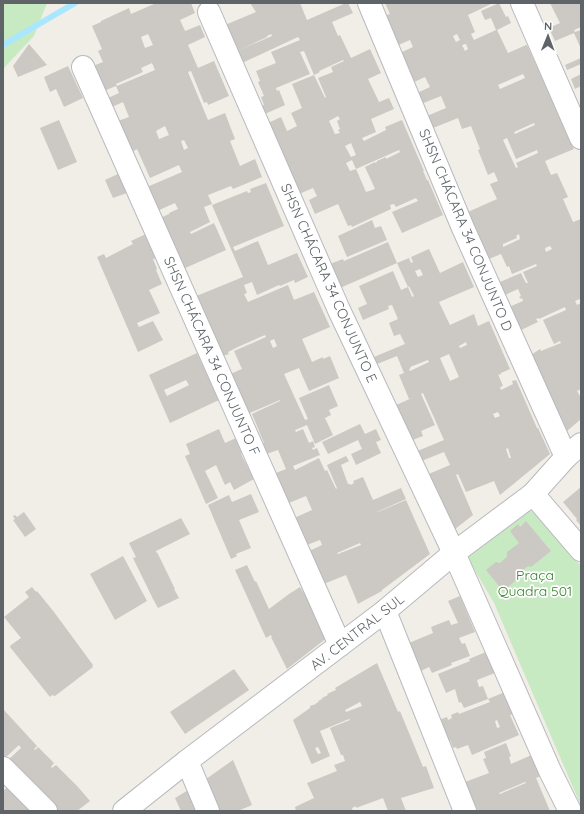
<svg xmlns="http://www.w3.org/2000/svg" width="584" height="814" font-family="Quicksand,sans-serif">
<rect width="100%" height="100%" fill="#f1ede7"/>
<path fill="#c8eac2" d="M3,3H47L34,36L3,69Z
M526,508L541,518L581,566V806L494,603L467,557Z"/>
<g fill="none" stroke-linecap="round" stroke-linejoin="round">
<path stroke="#a9e6ff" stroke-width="6" d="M3,45L75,3"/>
</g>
<path fill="#ccc8c3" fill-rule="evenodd" d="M153,3H191L195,13L180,20L185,31L200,25L205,37L188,45L198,68L214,61L229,96L208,105L207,102L204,103L191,71L188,72L208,120L225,113L235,139L230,141L240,166L255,159L262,177L233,189L231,186L208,195L212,204L204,207L210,222L190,232L191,234L214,223L226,250L183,269L160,218L169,214L170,215L169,213L178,209L175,203L157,211L147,187L182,172L179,165L150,178L137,149L132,152L118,121L129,117L123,102L112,107L108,98L119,93L116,86L104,91L93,66L103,62L98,51L102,49L92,26L101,22V21L129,8L131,14L154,4ZM148,34L153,45L145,48L141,37ZM152,63L155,70L117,86L116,84L143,72L141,68ZM165,126L169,135L159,139L156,131ZM184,140L188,148L184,150L181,141Z
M250,3H300L307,20L346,3H348L353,13L332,22L338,36L340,35L351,58L370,49L381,73L368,79L379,102L389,98L394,109L371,119L376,132L362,138L364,141L386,130L385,127L402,120L424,171H423L427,180H428L443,215L402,233L392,212L418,201L416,198L396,207L394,204L390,205L391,209L352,227L351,225L348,226L338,204L315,214L309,200L317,196L313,188L299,194L268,123L281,117L287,131L297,126L291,113L302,108L292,84L314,75L325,98L326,97L318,78L333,72L331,67L344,61L343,60L319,71L320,72L314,75L304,51L300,52L310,74L276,88L277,91L279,90L285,105L265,114L261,106L264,105L261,97L264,96L258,82L260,81L256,71L276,63L271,52L300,40L298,37L242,63L237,51L272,36L271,34L267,36V37L237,51L225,25L256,12ZM338,116L340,119L337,121L340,129L338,130L340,133L335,134L329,121ZM351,143L356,155L351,157L345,146ZM399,150L400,152L386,159V157L377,161V162L375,163V162L365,167L375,189L366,192L356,169L350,171L346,163L352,160L356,169Z
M385,3H493L468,15L475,32L471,34L474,40L496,30L491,18L485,20L481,11L499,3L506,17L508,16L511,23L497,30L508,53L526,45H527L570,139H569L574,149L545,161L551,175L557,173L568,197L563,199L573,222L581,219V302L580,299L575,301L577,305L581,303V389L577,391L581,398V419L567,431L531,355L540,349L541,351L561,343L560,341L554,344L543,320L566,310L565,307L539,319V318L536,319L538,322L519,331L509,307L523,301L522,298L521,299L519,297L521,296L518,289L505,295L500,282L521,273L526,283H528L523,272L537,266L536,264L512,274L509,266L507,267L501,254L489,259L468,212L497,199L490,184L498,181L494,172L488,175L478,150L480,149L471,126L462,129L458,118L433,128L427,116L446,108L441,96L421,104L417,93L430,87L425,77L412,83L400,53L413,47L410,40L396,46L383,16L390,14ZM457,34L460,40L456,42L453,36ZM466,44L468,49L465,51L462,45ZM523,74L525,78L500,89L498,85ZM534,123L535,125L515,134L514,132ZM507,138L516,159L537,150L538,153L516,163L518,167L516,168L503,140ZM519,234L520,239L503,247V244L517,238L516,236ZM550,246L552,249L546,252L545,248Z
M550,3H581V27L574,30L575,32L581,30V49L574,33L555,41L549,28L560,23Z
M29,44L47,65L18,77L13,66Z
M581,58V64L567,70L565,65Z
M68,66L83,98L64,107L56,89L50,92L44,77Z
M581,74V86L575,89L571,79Z
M59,120L77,162L58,170L40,128Z
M118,174L127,193L113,198L105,180Z
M266,183L284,226L233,247L235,251L258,241L268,265L297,253L308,277L295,283L294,280L280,286L279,285L257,295L252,282L244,285L247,293L244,294L248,302L288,285L294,300L314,292L330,327L302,339L312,362L323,357V359L330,356L339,378L309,391L299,368L284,374L305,420L308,419L299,398L329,385L338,406L329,410L331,415L325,418L333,435L315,444L307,425L295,430L296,432L303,429L309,443L313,441L315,447L312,448L313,450L317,448L320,455L293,466L295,470L319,458L325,471L327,470L336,489L337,488L327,465L346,456L349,461L341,465L348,484H350L351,485L354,483L353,481L363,477L373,500L401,488L406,499L377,512H378L406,500L430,554L382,590V591L365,600L358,604L346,575L321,585L307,552L322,545L320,540L304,546L292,519L312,510L306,496L284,505L271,475L286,469L278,450L263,455L259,445L264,443L252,414L280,401V400L245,415L228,375L242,369L234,351L266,337L265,335L240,346L228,352L229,354L220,357L194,297L243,277L212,205L247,191L248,193L251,192L250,189ZM274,339L277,346L273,348L270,341ZM360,543L361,545L338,554L337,553Z
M372,220L375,228L381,226L387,240L347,257L338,236Z
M146,234L157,258L153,259L157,269L156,270L162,284L149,290L160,313L137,323L139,327L153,321L163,340L138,352L97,257L104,254L106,258L133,244L131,241Z
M388,242L397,263L340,288L330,264L343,259L344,261Z
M429,249L440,273L463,262L474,287L439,302L450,325L474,314L478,326L489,321L510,369L501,373L500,375L498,374L503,386L500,387L501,390L513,384L512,381L516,380L537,428H538L550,454L500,495L494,481L466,492L458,474L456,475L473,515L450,533L424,476L450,465L444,452L419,462L415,452L444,440L423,393L421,394L435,425L421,431L423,436L410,441L394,406L414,397L409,399L399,375L404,373L397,356L377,364L374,357L405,344L400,334L394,336L389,323L398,319L392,305L388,306L389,309L363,320L358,308L367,304L359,286L393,271L401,290L408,287L412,297L414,296L409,286L408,287L397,263L409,258L411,263L413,262L411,257ZM420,269L423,275L418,277L415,271ZM466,342L467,345L460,348L459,346ZM449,354L459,377L450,381L440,358ZM428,360L429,362L410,371L409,369L411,368L410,367ZM498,412L500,416L495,418L493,414ZM508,448L511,458H509L506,449Z
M197,353L219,400L170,423L149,375ZM186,380L189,385L167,396L164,390Z
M360,424L365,434L376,429L381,440L376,442L381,453L356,465L351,454L362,449L358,440L328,454L322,442Z
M219,429L225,443L236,438L242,454H241L254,479L234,490L230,482L225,485L216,465L205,471L218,498L206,504L185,456L190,454L186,444Z
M581,487V526L576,520L577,519L563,502Z
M251,494L259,512L239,520L251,548L236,554L237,556L231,559L208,505L229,495L232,502Z
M24,512L36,529L25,537L13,520L15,519L13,516L15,515L17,517Z
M181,518L190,534L156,551V553L157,552L175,589H174L179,598L158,608L153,599L133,558L136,557L129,543Z
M526,521L551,551L531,567L528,566L520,572V577L503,591L486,570L496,562L500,563L507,557V552L519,543L510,531L518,524L520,527Z
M123,556L147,601L115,620L90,574Z
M247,565L255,582L256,581L269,609L289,594L300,587L306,597L311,595L328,637L287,669L271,637H272L271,635L266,638L235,570Z
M32,587L36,592L37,591L54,612L93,665L92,666L93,667L55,696L52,695L50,697L10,647L11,645L21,638L4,617L29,597L25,592Z
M460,596L475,632L459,638L462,644L465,643L470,656L451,663L452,665L432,673L429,667L421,671L409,643L433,633L431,627L449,620L451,625L458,623L448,601Z
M486,652L495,673L477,680L479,687L483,686L488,699L464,708L461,702L459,703L455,689L446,693L438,674L470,661L469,659Z
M377,663L398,712L400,711L423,767L426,766L434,788L401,798L406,811H388L383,798L356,808V806L352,808L353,811H296L295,807L314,798L307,783L337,771L334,765L345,761L343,755H341L330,728L350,720L349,719L320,731L330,756L312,764L311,763L293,720L310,708V706L316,704V703L319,702L318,701L322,699V698L328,695L327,694L336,690L335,688ZM360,702L362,706L346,712L345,710ZM318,747L321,753L318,754L315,748Z
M234,669L249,690L185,734L170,712Z
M505,692L514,714L510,715L519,735L472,755L468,745L457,749L456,747L453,748L450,740L448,741L439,720L447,717L448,720L452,718L451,715L458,712L459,714L490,702L488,699ZM497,720L500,727L497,728L495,721Z
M3,709L37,746L34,749L35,750L38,747L54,763L51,767L52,768L56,765L78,787L90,801L77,811H55L7,761L21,748L19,745L5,758L3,755Z
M506,743L511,756L509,757L511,764L534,754L543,775L536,778L550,811H478L465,782L489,773L483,759L486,758L484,752ZM525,782L526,783L500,794L499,793Z
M233,760L252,805L238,811H219L206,779Z
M10,785L34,811H3V791Z
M190,789L198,811H181L175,798Z"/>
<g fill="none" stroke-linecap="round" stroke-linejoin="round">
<g stroke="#b7babe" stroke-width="24">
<path id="minor" d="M369,3L463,228L566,457
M209,12L339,310L454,553L550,771L570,811
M83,67L340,645
M533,494L581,550
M385,611L465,811
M187,761L208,811
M3,768L46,811"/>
</g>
<g stroke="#b7babe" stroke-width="24">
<path id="tertiary" d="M522,3L581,138
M124,811L187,761L385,611L454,553L533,494L566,457L581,444"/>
</g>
<use href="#minor" stroke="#fff" stroke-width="22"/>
<use href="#tertiary" stroke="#fff" stroke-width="22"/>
</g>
<g text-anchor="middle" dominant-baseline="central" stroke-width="3.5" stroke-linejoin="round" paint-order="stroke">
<g font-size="14" fill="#5e6468" stroke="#fff">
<text transform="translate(466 230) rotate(67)">SHSN CHÁCARA 34 CONJUNTO D</text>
<text transform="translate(329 283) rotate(66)">SHSN CHÁCARA 34 CONJUNTO E</text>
<text transform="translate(212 356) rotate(66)">SHSN CHÁCARA 34 CONJUNTO F</text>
<text transform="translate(357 632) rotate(-38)">AV. CENTRAL SUL</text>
</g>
<g font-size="14" fill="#38852f" stroke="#fff">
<text x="535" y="575">Praça<tspan x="535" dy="16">Quadra 501</tspan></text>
</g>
</g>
<rect width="584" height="814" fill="none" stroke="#5e6468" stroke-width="8"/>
<g transform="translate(548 36) rotate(1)" stroke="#ffffff" stroke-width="3" paint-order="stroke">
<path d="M0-3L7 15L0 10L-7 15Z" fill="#5e6468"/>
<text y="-6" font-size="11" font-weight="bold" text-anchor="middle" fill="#5e6468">N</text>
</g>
</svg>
